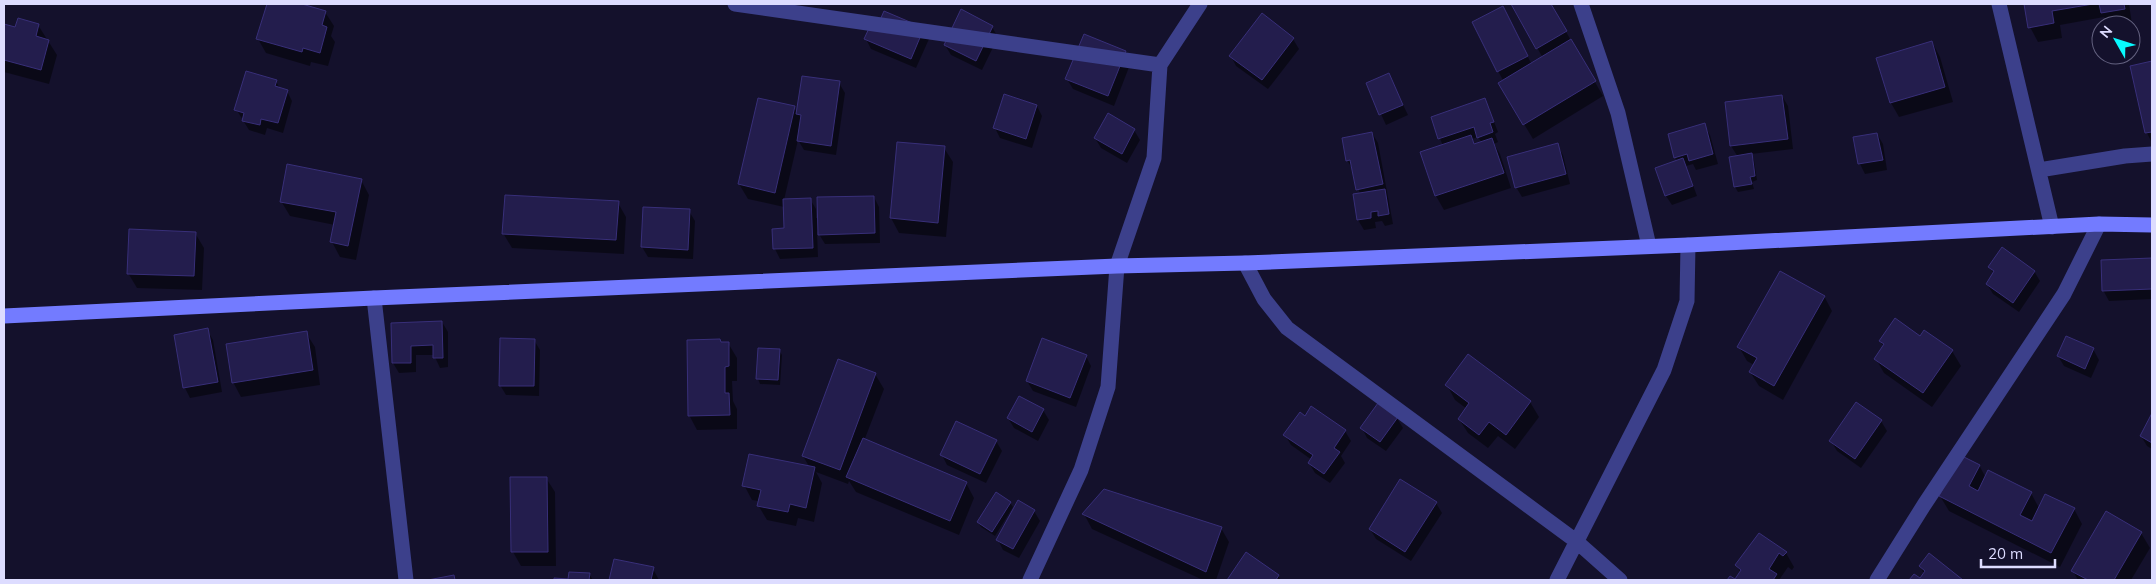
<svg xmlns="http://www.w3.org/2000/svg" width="2156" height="584" font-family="Mulish,sans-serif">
<rect width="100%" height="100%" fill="#14112c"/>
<path fill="#0007" fill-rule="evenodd" d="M268,4H298L325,12L334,26L331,36L335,42L328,66L311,62L310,66L266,53L258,39Z
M1512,4H1550L1603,96L1533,139L1500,84L1504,82L1498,71L1508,18L1532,65L1543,58Z
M2025,4H2129L2132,24L2109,25L2104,17L2060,25L2062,38L2038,42L2030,27Z
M4,25L16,29L38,25L57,55L49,84L4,72Z
M872,26L929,39L916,68L871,49L866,39Z
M992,27L998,37L982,70L951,55L945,45Z
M1084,36L1126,52L1131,62L1114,106L1073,89L1067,79Z
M1293,39L1299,49L1268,89L1236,66L1231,56Z
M1932,42L1940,57L1953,102L1899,117L1891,103L1878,59Z
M2152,62V143L2147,133L2131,67Z
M1388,74L1408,115L1386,125L1367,84Z
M276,81L280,89L287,91L292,101L283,133L267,128L265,135L249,130L236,109Z
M839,83L845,93L836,155L804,150L798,140L784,200L810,199L816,209V218H819L874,197L879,207L880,243L825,244L817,231L818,257L780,259L775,249L774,230L785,229L784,207L748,199L739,184L794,107L798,114Z
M1782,96L1788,106L1793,149L1751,154L1754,160L1757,180L1752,182L1754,189L1738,192L1735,187L1738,157L1731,146Z
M1485,99L1498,132L1495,134L1498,142L1494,144L1500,154L1511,188L1444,210L1436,196L1422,153L1443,146L1432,118ZM1478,137L1482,143L1475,145L1472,139Z
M1037,106L1042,116L1032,148L1000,138L995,128Z
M1704,125L1710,135L1718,164L1696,170L1693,164L1686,166L1697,196L1672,205L1666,196L1678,162L1675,157Z
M1134,130L1140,140L1127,163L1101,148L1095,138Z
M1372,133L1378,143L1393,224L1385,226L1382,221L1375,222L1376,228L1364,230L1358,220L1360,194L1353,170L1347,160Z
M1877,134L1883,144L1887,170L1865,174L1860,164L1855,138Z
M1557,145L1563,155L1570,184L1522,197L1516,187Z
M944,148L953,162L946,237L899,233L891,218Z
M361,180L369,195L356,260L340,257L332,242L335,225L290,216L281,201Z
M618,203L626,217L624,254L512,248L503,233Z
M689,211L695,221L693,259L648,257L642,247Z
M195,233L204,248L202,290L137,288L128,273Z
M2152,260V299L2109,301L2103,290V261Z
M1990,267L2034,271L2040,281L2019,312L1993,294L1987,284L1994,274Z
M1824,296L1832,311L1783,400L1759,386L1750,372L1754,365L1747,361L1739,347Z
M442,322L448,332V367L440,368L434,355H416V372L399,373L393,363V324Z
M207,330L213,340L222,392L190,398L185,388L175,336Z
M1924,331L1952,351L1961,366L1932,407L1884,373L1876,359L1884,347L1880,341L1920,338Z
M306,333L315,347L320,385L241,397L233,382Z
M534,340L540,350L539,396L506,395L500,385Z
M721,343H728L737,358V381H732L733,401L737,409V429L697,430L689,415Z
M2093,349L2099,360L2091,378L2064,366L2058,356Z
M779,350L782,355L780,385L760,384L758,379Z
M1086,356L1091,366L1076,407L1033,391L1027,381Z
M1468,356L1530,402L1539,417L1515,449L1498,436L1488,448L1468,433L1459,419L1467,409L1455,400L1447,385Z
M875,374L884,389L864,441L966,483L974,498L959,535L856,492L849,481L848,484L816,472L822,483L814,522L798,518L796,526L767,520L758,505L759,501L752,500L744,485L810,468L803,456Z
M1020,398L1043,410L1049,420L1038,441L1014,428L1008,418Z
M1312,408L1345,431L1351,441L1341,456L1345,463L1330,483L1315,473L1309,463L1312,460L1291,445L1285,435L1305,417Z
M2152,416V449L2147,446L2141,436Z
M1397,418L1403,428L1386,451L1367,438L1362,428Z
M1881,421L1887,431L1861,468L1837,451L1831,441Z
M996,441L1002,451L986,483L947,465L942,455Z
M1979,465L1986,478L2031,493L2039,508L2074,509L2082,524L2060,567L1949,511L1940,496Z
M546,478L555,492L556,566H521L513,552Z
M1010,503L1013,507L995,536L981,527L978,522Z
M1436,503L1442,513L1411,561L1376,539L1370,529Z
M1034,511L1040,521L1019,558L1003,550L998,540Z
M1084,514L1221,528L1229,542L1216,580H1203L1092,529Z
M2141,533L2150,548L2131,580H2078L2073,571Z
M1748,547L1786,553L1794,567L1792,570L1788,567L1779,580H1736L1741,573L1736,565Z
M1246,554L1278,576L1281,580H1229Z
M1929,555L1961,580H1911L1915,575L1920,579L1924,574L1920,566Z
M615,560L653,569L659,580H611Z
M570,573L589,574L593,580H569Z"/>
<path fill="#231d4d" stroke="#382f79" d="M267,4H302L326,11L322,25L327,27L320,53L303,48L302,52L256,39Z
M1511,4H1551L1567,31L1536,49Z
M2024,4H2093L2052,11L2054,23L2028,28Z
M2099,4H2124L2125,9L2101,13Z
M1503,6L1528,56L1497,72L1472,22Z
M961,9L993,26L976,61L944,45Z
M884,11L924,28L911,59L864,39L871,24L877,27Z
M1262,13L1294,38L1262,80L1229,56Z
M18,18L39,24L36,36L49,40L41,70L4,60V24L15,27Z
M1084,34L1126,51L1108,96L1065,79Z
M1571,39L1596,81L1523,125L1498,83Z
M1932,41L1945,87L1890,103L1876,58Z
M2152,61V132L2145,133L2130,66Z
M246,71L277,80L275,86L288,90L278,123L261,119L260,125L242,121L244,113L234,110Z
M1389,73L1403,105L1379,115L1366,83Z
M802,76L840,81L831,146L797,141L801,115L796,114Z
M1004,94L1037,105L1026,139L993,128Z
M1782,95L1788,139L1730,146L1725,102Z
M758,98L795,106L775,193L738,184Z
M1485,98L1494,122L1490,123L1493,132L1477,138L1474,127L1438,139L1431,117Z
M1108,113L1135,129L1122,154L1094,138Z
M1705,123L1713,154L1689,161L1687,154L1674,158L1668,134Z
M1372,132L1383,184L1356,190L1350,160L1346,161L1342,138Z
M1877,133L1883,160L1858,164L1853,137Z
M1471,135L1474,144L1492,138L1504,173L1435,196L1420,152Z
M897,142L945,146L938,223L890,218Z
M1558,143L1566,174L1515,188L1507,157Z
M1752,153L1755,176L1750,177L1752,184L1734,187L1729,157Z
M1683,158L1693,186L1665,196L1655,168Z
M287,164L362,179L348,246L330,242L336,212L280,202Z
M1385,189L1389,214L1378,216V211L1371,212V218L1357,220L1353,194Z
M505,195L619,201L616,240L502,234Z
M874,196L875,233L818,235L817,197Z
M811,198L813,248L773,249L772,229L784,228L783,199Z
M643,207L690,209L688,250L641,247Z
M129,229L196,232L194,276L127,274Z
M2002,247L2035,271L2013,303L1986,284L1994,271L1988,267Z
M2152,258V289L2102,291L2101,260Z
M1780,271L1825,296L1774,386L1749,372L1757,358L1737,347Z
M1895,318L1920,336L1924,330L1953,350L1923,393L1874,359L1884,344L1879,341Z
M442,321L443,358H433V345L411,346V363H392L391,323Z
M208,328L218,382L183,388L174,335Z
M307,331L313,370L232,383L226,344Z
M2066,336L2094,348L2085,369L2057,356Z
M500,338L535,339L534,386H499Z
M1042,338L1087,355L1070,398L1026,381Z
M720,339L721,342H729V366L725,367V393H729L730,415L688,416L687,340Z
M758,348L780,349L778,380L756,379Z
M1468,354L1531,401L1506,435L1489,422L1479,435L1458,419L1469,403L1445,385Z
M838,359L876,373L840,470L802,456Z
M1019,396L1044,409L1032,432L1007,418Z
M1856,402L1882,420L1855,459L1829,441Z
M1378,403L1398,417L1380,442L1360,428Z
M1311,406L1346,430L1334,448L1340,452L1324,474L1308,463L1313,455L1283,435L1300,412L1305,416Z
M2152,413V443L2140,436Z
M956,421L997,440L980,474L940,455Z
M863,438L967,482L950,521L846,477Z
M749,454L815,467L806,508L790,504L788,512L757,506L761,490L742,486Z
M1960,455L1980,465L1969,486L1978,491L1988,470L2032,492L2020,515L2032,521L2045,494L2075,508L2051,553L1939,496Z
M510,477H547L548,552H511Z
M1400,479L1437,502L1405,552L1369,529Z
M1104,489L1222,527L1206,572L1082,514Z
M996,492L1011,502L992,532L977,522Z
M1018,500L1035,510L1013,549L996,540Z
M2106,511L2142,532L2114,580H2088L2071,571Z
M1759,533L1787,552L1783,556L1779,553L1769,569L1777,574L1773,580H1727L1730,576L1735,579L1741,570L1735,565Z
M1246,552L1279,575L1276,580H1227Z
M1929,553L1963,580H1909L1914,574L1920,578L1925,571L1919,566Z
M614,559L654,567L651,580H609Z
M569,572L590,573L589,580H554V578L568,579Z
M454,575L455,580H428Z"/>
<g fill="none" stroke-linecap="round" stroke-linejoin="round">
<path stroke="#3c408b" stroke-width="15" d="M735,4L1160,65
M1581,4L1618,113L1649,246
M1999,4L2052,227
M2039,170L2125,156L2152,154
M1245,263L1264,299L1287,328L1576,541L1620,580
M374,298L406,580
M1030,580L1081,470L1108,387L1117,266L1154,158L1160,65L1200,4
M1557,580L1664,370L1687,301L1688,245
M1877,580L1924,505L2064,294L2099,224"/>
<path stroke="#737bff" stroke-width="15" d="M4,316L374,298L1117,266L1245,263L1688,245L2099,224L2152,225"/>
</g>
<rect width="2156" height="584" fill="none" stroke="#dddcff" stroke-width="10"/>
<g transform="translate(2116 40) rotate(309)"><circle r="24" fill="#14112c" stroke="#646280"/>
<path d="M0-4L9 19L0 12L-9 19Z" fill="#08faff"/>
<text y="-8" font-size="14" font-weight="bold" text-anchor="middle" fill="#dddcff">N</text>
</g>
<path d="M1981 559v8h74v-8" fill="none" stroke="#dddcff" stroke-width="2.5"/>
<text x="1988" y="559" font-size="15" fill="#dddcff" stroke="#14112c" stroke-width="4" paint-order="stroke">20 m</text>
</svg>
